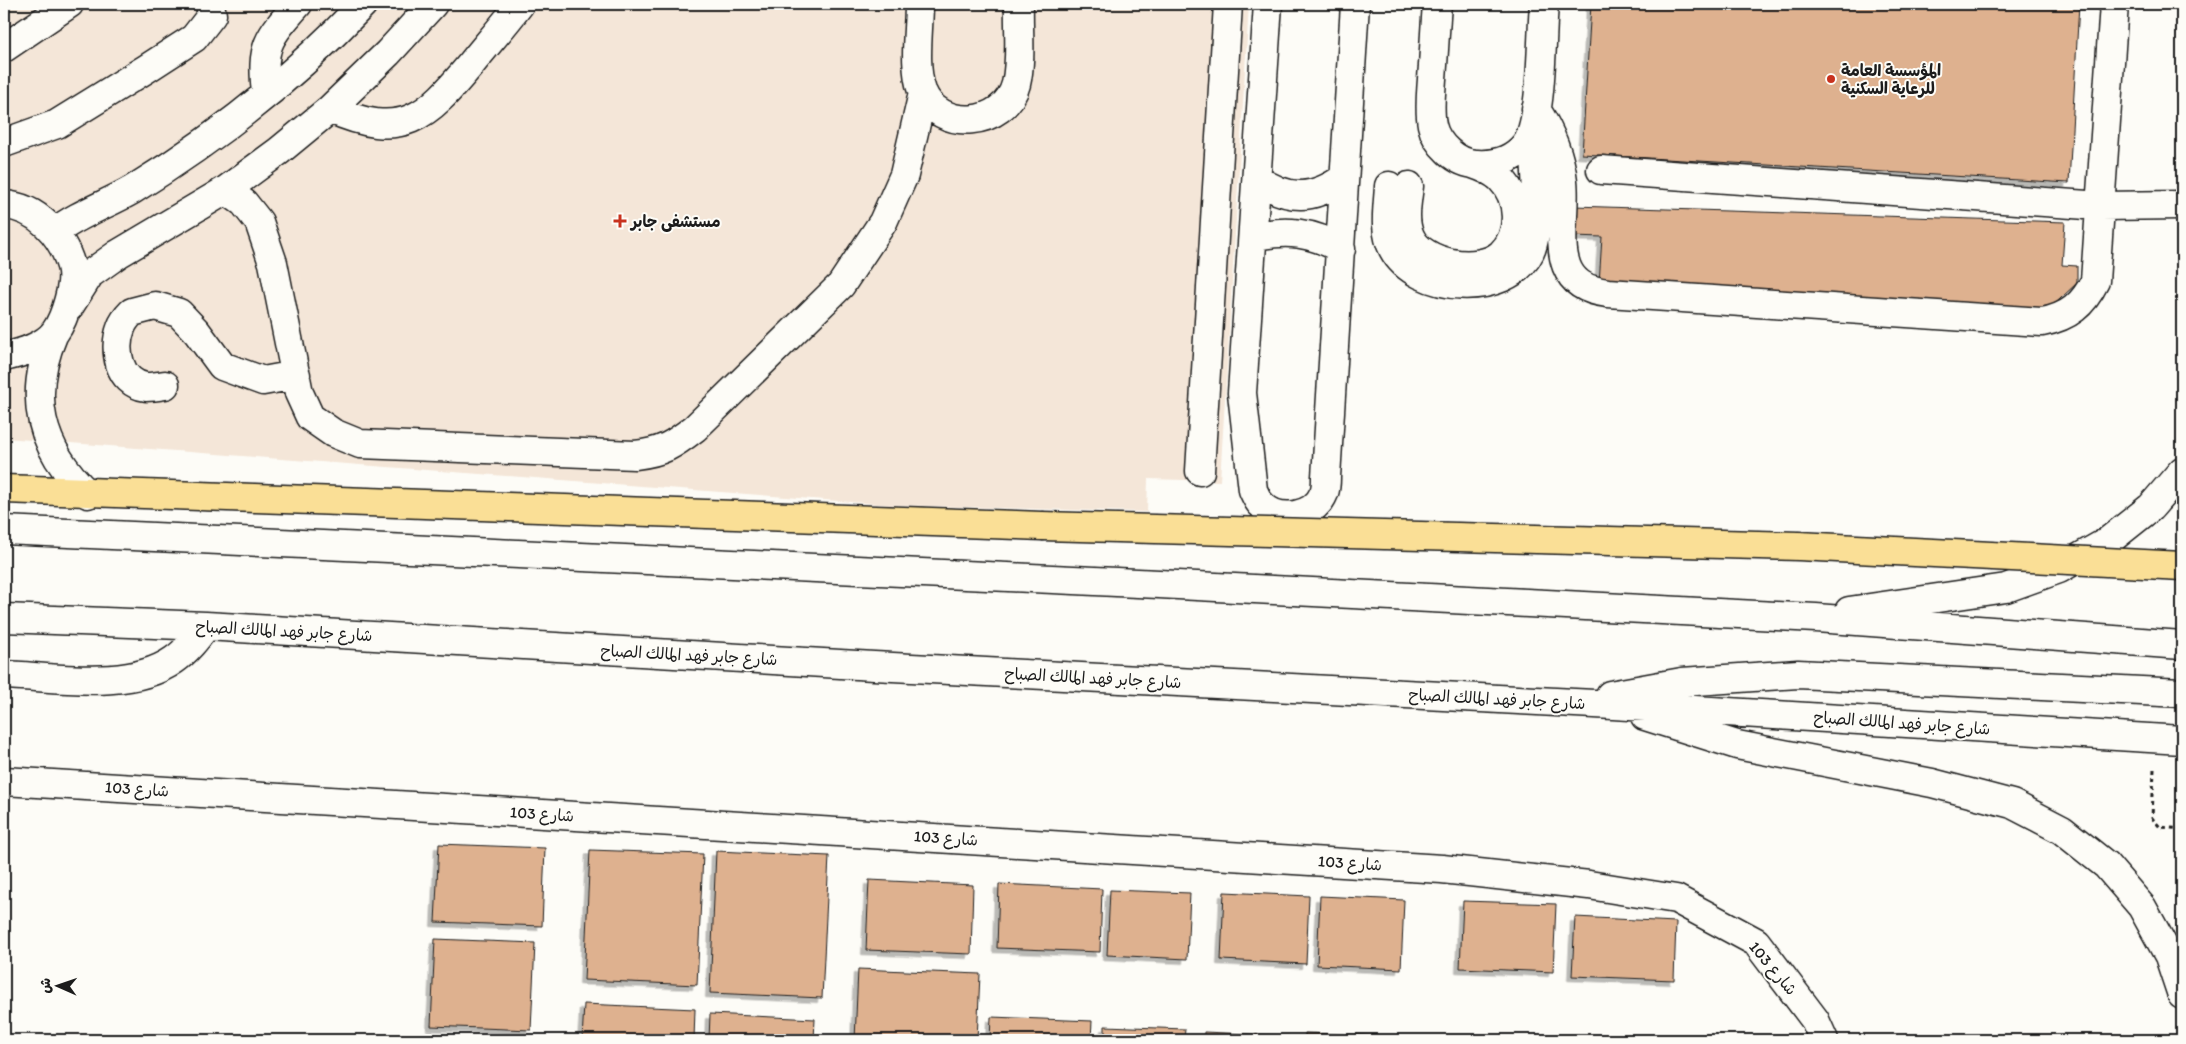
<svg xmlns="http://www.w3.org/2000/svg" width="2186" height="1044" font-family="Itim,'Playpen Sans Arabic',sans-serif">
<defs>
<filter id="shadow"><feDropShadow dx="-4.5" dy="4.5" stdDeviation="0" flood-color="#0004"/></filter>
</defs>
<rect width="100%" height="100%" fill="#fdfcf7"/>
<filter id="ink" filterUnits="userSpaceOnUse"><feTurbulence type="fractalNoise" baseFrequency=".02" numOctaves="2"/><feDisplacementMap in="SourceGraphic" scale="10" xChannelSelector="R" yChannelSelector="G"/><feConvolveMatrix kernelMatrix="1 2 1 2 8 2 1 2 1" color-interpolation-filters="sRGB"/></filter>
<g filter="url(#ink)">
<path fill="#f4e6d8" d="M4,4H1249L1220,481L1148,479L1147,512L891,505L4,438Z"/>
<path fill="#deb18f" stroke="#1c1c1c" filter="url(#shadow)" d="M1591,4H2079L2069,183L1582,154Z
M1574,206L2065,222L2062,265L2077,266V283L2045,313L1599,284L1602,237L1573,236Z
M439,844L545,848L542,926L435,922Z
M590,850L703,854L697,985L584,980Z
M716,851L829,856L822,998L710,993Z
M869,880L973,885L971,954L866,950Z
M999,884L1102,889L1100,952L997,948Z
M1110,890L1190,893L1187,959L1107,955Z
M1224,892L1309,896L1306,964L1221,960Z
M1320,896L1404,900L1401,969L1317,965Z
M1463,901L1556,904L1553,972L1460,968Z
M1575,917L1676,922L1674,980L1572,976Z
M435,939L535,943L531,1030L431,1026Z
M858,969L980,974L977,1040H855Z
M584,1004L695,1009L694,1040H582Z
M710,1014L815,1019L814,1040H709Z
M991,1017L1092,1021L1091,1040H990Z
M1105,1026L1185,1029L1184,1040H1105Z
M1204,1032L1289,1036V1040H1204Z
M1305,1033L1392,1036V1040H1305Z"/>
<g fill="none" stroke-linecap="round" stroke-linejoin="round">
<g stroke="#1c1c1c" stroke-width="31">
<path id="minor" d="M919,4C919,29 913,67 922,91C939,133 1005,127 1016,84C1022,59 1018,29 1019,4
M1268,4L1242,393L1253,490C1255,494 1257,500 1261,504C1278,523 1314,518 1324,493C1326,488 1326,482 1326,477L1355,4
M1437,4C1435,29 1434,54 1432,79C1431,94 1429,110 1432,125C1436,144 1457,164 1477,164C1495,165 1513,160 1525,145C1543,122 1541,36 1544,4
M4,48L69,4
M266,93C261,46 267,39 298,4
M330,109C403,141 426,118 472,63C488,43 505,24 520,4
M1536,109C1550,131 1560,154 1563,181C1568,225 1543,286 1608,293L2042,322C2069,317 2083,305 2095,281L2114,4
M4,143L57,124L146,69L194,38L212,15L210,4
M1601,170L2101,206L2182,205
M1257,179C1289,201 1313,200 1344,178
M1389,186C1388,207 1383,230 1393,249C1416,293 1507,299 1530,252C1542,227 1535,157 1533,127
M1409,186C1407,202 1403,221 1410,236C1422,264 1478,274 1501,254C1522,234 1520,198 1500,178C1492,171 1482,167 1473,164
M226,190L244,203L259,222L273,263L299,393L310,417L333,433L360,444L635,455C663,452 673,445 695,428L841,285L883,222L904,175L923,93
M4,205C37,207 62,235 71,266C76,283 65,318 55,332C44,347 21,353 4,357
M55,232C78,214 106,205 132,190C215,139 296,75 363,4
M1253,237C1286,229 1312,232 1341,249
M69,307L90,274L118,254L226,190L279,151L330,109L388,53L433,4
M54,333C27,395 39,448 88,494
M165,385C159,386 152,387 146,387C118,383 113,349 121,328C123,322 128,316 132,312L155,306L179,313L197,332L222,366L263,381L296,375
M1200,471L1228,4
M4,530L1159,584L1816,618L2182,645
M1849,611L2006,588L2059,569L2107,542L2151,507L2182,471
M4,618L206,626L874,666L1613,705L2182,740
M4,675C56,677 130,691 174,660C187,651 197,638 206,626
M1610,695L1682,682L1798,674L2182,693
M1645,716L1737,745L1932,783L2012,804L2062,830L2106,865L2142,907L2169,956L2182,995
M4,781L1442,869L1589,885L1676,899L1756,942L1815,1020L1824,1040"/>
</g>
<g stroke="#1c1c1c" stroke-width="31">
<path id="highway" d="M4,489L1042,526"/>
</g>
<path stroke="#1c1c1c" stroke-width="3" stroke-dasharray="4 4" stroke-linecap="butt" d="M2154,769L2152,818L2160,827L2182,829"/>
<use href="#minor" stroke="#fdfcf7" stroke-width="28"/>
<use href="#highway" stroke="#fadf96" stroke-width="28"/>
<g stroke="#1c1c1c" stroke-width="31" stroke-linecap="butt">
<path id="highway-bridge" d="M1042,526L1799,546L2182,566"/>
</g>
<use href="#highway-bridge" stroke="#fadf96" stroke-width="28"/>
</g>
</g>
<g fill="#c8321e" stroke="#fdfcf7" stroke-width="2">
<circle cx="1831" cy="79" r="5"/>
<path d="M617.5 213.5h5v5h5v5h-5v5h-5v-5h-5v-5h5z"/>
</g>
<g text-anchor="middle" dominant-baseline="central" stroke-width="4" stroke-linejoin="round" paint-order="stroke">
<g font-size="16" font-weight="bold" fill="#1c1c1c" stroke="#fdfcf7" text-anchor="start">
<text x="1841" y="70">المؤسسة العامة<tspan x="1841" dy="18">للرعاية السكنية</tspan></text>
<text x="631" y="221">مستشفى جابر</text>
</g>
<g font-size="16" fill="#1c1c1c" stroke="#fdfcf7">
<text transform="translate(284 631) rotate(3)">شارع جابر فهد المالك الصباح</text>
<text transform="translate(689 655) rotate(3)">شارع جابر فهد المالك الصباح</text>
<text transform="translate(1093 678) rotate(3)">شارع جابر فهد المالك الصباح</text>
<text transform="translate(1497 699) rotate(3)">شارع جابر فهد المالك الصباح</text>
<text transform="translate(1902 723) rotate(4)">شارع جابر فهد المالك الصباح</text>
<text transform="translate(137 789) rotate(4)">شارع 103</text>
<text transform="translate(542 814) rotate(4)">شارع 103</text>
<text transform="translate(946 838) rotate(4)">شارع 103</text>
<text transform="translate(1350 863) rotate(4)">شارع 103</text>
<text transform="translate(1773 968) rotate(50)">شارع 103</text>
</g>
</g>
<rect width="2186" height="1044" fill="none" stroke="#fdfcf7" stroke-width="20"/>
<rect x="10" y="10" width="2166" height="1024" fill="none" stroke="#1c1c1c" stroke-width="2" filter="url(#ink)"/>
<g transform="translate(58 986) rotate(272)" stroke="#fdfcf7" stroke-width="4" paint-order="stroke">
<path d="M0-4L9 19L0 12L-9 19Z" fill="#1c1c1c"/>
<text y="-8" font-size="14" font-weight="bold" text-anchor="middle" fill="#1c1c1c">ش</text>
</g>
</svg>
